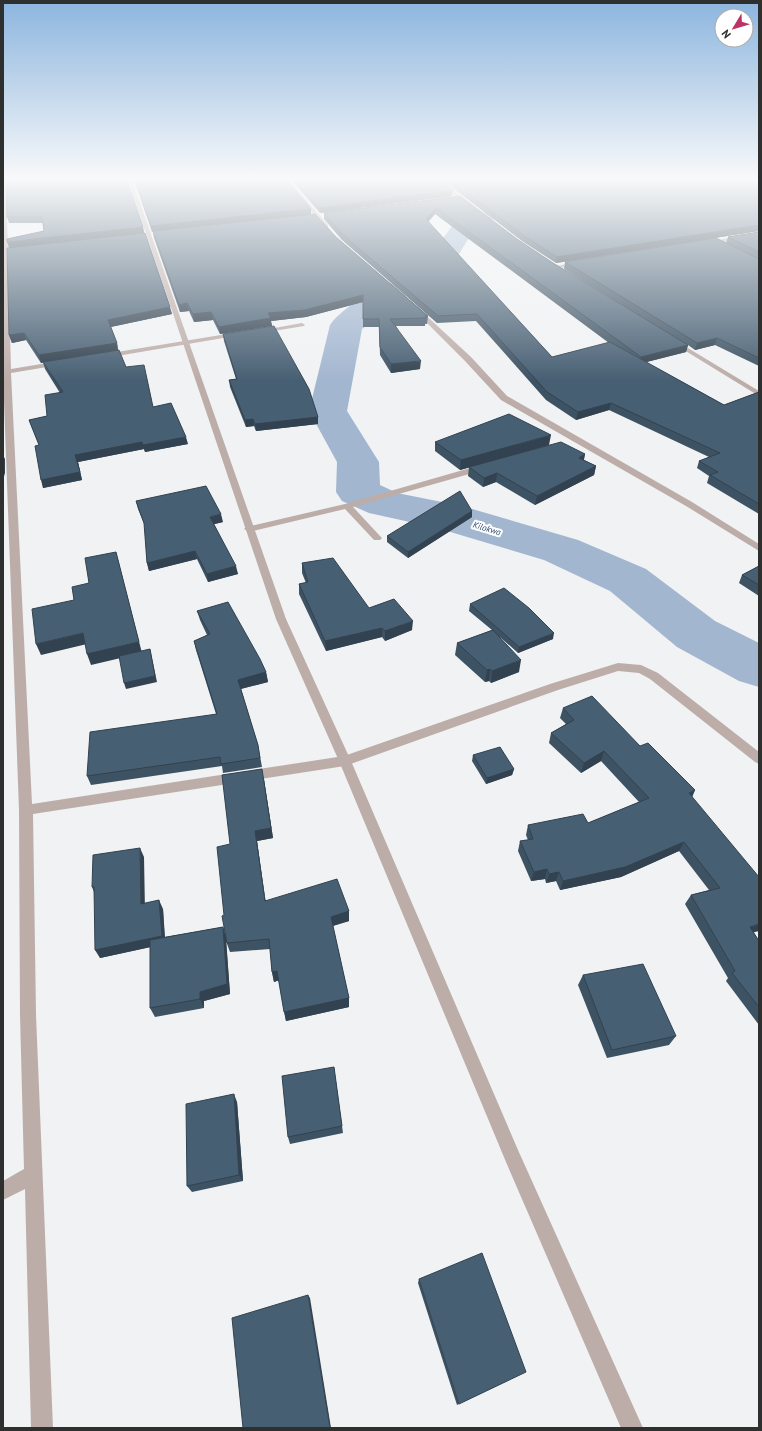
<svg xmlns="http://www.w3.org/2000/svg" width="762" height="1431" font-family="'PT Sans',sans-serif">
<rect width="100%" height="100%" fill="#f0f2f3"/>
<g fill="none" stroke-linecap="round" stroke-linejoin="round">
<path fill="#a2b6cf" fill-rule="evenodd" d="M480,211L489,214L493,219C488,227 480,228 473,234C464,242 459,257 451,267C443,277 411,299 399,296L395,304L362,329L347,411L379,462L380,485L397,493L462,506L578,540L646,569L715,621L759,643V687L739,681L677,647L610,591L544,560L437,528L369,513L342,501L336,492L337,462L309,411L330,325C338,313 374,285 389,289L392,282L430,256L455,222L471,214Z"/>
<path fill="#bdada9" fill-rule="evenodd" d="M3,180H6L11,369L59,361L63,363L59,365L11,373L32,804L344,756L550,684L618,663L641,665L658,673L759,752V764L755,762L650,679L639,673L618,671L558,690L345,766L33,814L36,1015L53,1428H31L25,1189L3,1200V1181L24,1169L20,1015L19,810L3,374Z
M284,180H289L328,225V227H324Z
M435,180H440L473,205L468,206Z
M759,232V236L705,245L702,243Z
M580,261L582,264L555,269L552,267Z
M414,308H418L471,357L507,396L692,502L759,544V551L686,506L501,400L465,361L414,310Z
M302,323L305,325L304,326L261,333L258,331Z
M239,332L241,333V335L105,358L101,356L105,354Z
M673,339L759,391V396L671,342V340Z
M484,464L488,467L487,469L353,507L380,536L382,538L380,540H374L345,509L249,532L244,529L246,527L345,504Z"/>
<path fill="#bdada9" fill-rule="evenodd" d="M128,180H132L286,619L351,761L518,1150L643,1428H621L506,1162L339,761L276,619Z"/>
</g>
<path fill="#3d5263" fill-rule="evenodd" d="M6,180L143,227L144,233L172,314L111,327L117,343L118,350L126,367L153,407L188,444L145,452L144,449L78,462L82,480L43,488L39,445L29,420L47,416L60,393L45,369L43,362L41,363L26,340L12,343L9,335V248L44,231L43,223H9L7,217Z
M134,180H287L311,214L336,237L428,316L427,324H425V326H396L420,369L391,373L380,355L379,327H363V302L306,317L271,321L272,326L220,334L213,320L194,322L189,311L180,312L154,238L153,232H152Z
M291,180H441L452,196L320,213Z
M442,180H759V231L556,263L522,241Z
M460,196L517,239L553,263L664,331L564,269L565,262L742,251L726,243L728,237L759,232V366L715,345L695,350L688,345L686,352L646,362L724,405L759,392V514L707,483L709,476L697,468L699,461L709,457L609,410L576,420L546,400L476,321L437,323L342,240L324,219V213ZM435,214L609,343L552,357L428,222Z
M223,334L318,417V424L256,431L254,426L246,427L230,387L229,380L236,379L224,341Z
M435,442L549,445L460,470L435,451Z
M585,454L584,460L596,466L594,475L535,505L496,482L483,487L468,476L469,467Z
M136,501L223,522L214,524L238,574L208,582L197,559L149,571L147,563L145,526L138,509Z
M472,511V517L408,558L387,542V536Z
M302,563L369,608L412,630L385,641L382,637L326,651L299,594V584L306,583L302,573Z
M759,566V596L739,583L742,575Z
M470,604L553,639L518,653L500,637L519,672L491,683L489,681L485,682L455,655L457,643L492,630L469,611Z
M197,611L266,672L268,682L241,689L258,745L262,767L223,773L222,766L91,785L87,776L216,714L196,650L194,641L207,635L200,620Z
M563,708L640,746L695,790L692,796L754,933L759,941V1025L726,981L728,978L685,904L691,895L709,890L679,851L621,877L560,890L556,881L546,883L545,879L531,881L518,851L520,841L528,840L526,835L528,825L588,823L639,802L601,761L581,773L549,743L551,733L566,724L560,718Z
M473,755L514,769L512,775L486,784L472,761Z
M264,780L273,838L257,841L265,900L349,911V921L333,926L349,998V1007L286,1021L279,980L274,982L272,972L270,949L230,952L226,941L230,994L204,1001V1008L155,1017L150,1008V947L100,958L94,892L92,887L144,857V903L163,909L165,937L223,927L226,936L224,915L230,844Z
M583,975L676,1036L669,1045L607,1058L578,985Z
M334,1067L343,1133L290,1144L288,1137Z
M237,1102L243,1181L192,1192L187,1186Z
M419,1279L459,1404L457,1405L418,1283Z"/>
<path fill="#324250" d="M453,190L452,196L320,213L319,208Z
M436,208L435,214L425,225L426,219Z
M311,209V215L152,232L151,226Z
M759,225V231L556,263L557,257Z
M143,227L144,233L9,248L7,242Z
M363,295V302L306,317L271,321L272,326L220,334L219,327L268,313Z
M187,303L189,311L180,312L179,305Z
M170,307L172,314L110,327L108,320Z
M211,312L213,320L194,322L193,314Z
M24,333L26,340L12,343L9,335Z
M717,338L715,345L695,350L697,343Z
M117,343L118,350L41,363L39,355Z
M688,345L686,352L639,364L641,357Z
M421,361L420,369L391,373V364Z
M611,403L609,410L576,420L578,412Z
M318,417V424L256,431L255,424Z
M253,419L254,426L246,427L245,420Z
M551,435L549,445L460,470L461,460Z
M186,437L188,444L145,452L143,445Z
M142,442L144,449L78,462L82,480L43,488L41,480L75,455Z
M585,454L583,462L579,458Z
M3,455L5,459V473L3,480Z
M596,466L594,475L535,505L537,496Z
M497,473L496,482L483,487L484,478Z
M472,511V517L408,558V552Z
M221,514L223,522L211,525L210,517Z
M195,551L197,559L149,571L147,563Z
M116,552L142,653L91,665L87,654Z
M236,566L238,574L208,582L207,574Z
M413,621L412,630L385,641V631Z
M382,628V637L326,651L325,641Z
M83,633L87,644L41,655L36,644Z
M554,633L553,639L518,653L519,647Z
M150,649L157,682L126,689L124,683Z
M521,660L519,672L491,683L492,671Z
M490,669L489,681L485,682L487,670Z
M266,672L268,682L240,689L238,680Z
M604,751L601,761L581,773L584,763Z
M514,769L512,775L486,784L487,778Z
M264,780L273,838L257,841L267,911L265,901L255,831Z
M695,790L691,800L689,793Z
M684,842L679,851L621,877L560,890L563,881Z
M140,848L144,857L145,912L141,904Z
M547,869L545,879L531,881L534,872Z
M559,872L556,881L546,883L549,874Z
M159,900L163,909L165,944L100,958L95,950Z
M349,911V921L332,926L331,917Z
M759,924V931L743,935L750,927Z
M223,927L226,938L230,994L204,1001V1008L200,999V992Z
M277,971L280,980L274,982L272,972Z
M349,998V1007L286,1021L284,1012Z
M234,1094L237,1102L243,1181L239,1175Z
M308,1295L310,1298L331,1428H330Z"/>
<path fill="#475f73" stroke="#324250" d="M6,180H127L143,227L7,242V239L44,231L42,217H7Z
M135,180H287L311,209L151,226Z
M296,180H441L453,190L319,208Z
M450,180H759V225L557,257L523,235Z
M460,196L517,239L553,263L688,345L641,357L436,208L426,219L552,357L610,342L724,405L759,392V504L710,475L718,472L699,461L720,453L611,403L578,412L547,392L477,314L438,316L342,234L324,213Z
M315,214L336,237L428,316H425L426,318L390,319L421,361L391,364L380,347L379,319H363V295L305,310L268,313L271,318L219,327L211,312L193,314L187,303L179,305L153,231Z
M759,232V252L728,237Z
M145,233L170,307L108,320L117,343L39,355L24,333L9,335L7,248Z
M716,238L759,259V358L717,338L697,343L565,262Z
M274,326L309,389L318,417L255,424L253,419L245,420L229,380L237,379L223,334Z
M119,350L126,367L144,365L153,407L171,403L186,437L143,445L142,442L75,455L80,472L41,480L35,446L39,445L29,420L47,416L45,395L63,392L43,362Z
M509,414L551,435L461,460L435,442Z
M561,442L585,454L579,458L596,466L537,496L497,473L484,478L469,467Z
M206,486L221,514L210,517L236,566L207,574L195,551L147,563L144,523L136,501Z
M460,491L472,511L408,552L387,536Z
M116,552L139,642L87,654L83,633L36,644L32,609L74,600L72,587L89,583L85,558Z
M333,558L369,608L394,599L413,621L385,631L382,628L325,641L299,584L308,582L302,563Z
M759,566V585L742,575Z
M504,588L529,608L554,633L519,647L470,604Z
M228,602L260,659L266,672L238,680L258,745L260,758L221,764L220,757L87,776L90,732L217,714L194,641L210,634L197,611Z
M493,630L521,660L492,671L490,669L487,670L457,643Z
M150,649L155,676L124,683L119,656Z
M592,696L640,746L648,743L695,790L689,793L759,877V924L750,927L759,941V1007L732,973L735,971L691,895L720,888L684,842L625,867L563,881L559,872L549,874L547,869L534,872L520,841L533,839L528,825L583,814L588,823L649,798L604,751L584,763L551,733L574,720L563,708Z
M500,747L514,769L487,778L473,755Z
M262,769L271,828L255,831L265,901L337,879L349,911L331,917L349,998L284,1012L277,971L272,972L269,939L227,943L222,916L224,915L217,847L230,844L222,775Z
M140,848L141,904L159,900L162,936L95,950L94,887H92L93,855Z
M223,927L227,984L200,992V999L150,1008V940Z
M643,964L676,1036L612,1050L583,975Z
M334,1067L342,1126L288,1137L282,1076Z
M234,1094L239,1175L187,1186L186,1104Z
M482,1253L526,1372L459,1404L419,1279Z
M308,1295L330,1428H243L232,1318Z"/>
<linearGradient id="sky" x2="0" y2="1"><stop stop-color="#8cb5de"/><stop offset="0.47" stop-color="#f8f9fa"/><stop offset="1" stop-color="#f8f9fa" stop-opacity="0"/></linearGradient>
<rect width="762" height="381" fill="url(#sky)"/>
<g text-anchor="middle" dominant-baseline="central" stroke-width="4" stroke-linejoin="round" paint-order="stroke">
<g font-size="9" font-style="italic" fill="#325075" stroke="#fff">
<text transform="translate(487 528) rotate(17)">Kilokwa</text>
</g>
</g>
<rect width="762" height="1431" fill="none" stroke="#2e2f2f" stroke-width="8"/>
<g transform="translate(734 28) rotate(232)"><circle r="19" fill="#ffffff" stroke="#abacac"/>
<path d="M0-3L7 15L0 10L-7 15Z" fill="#be3267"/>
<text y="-6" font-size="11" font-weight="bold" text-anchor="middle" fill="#2e2f2f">N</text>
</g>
</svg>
